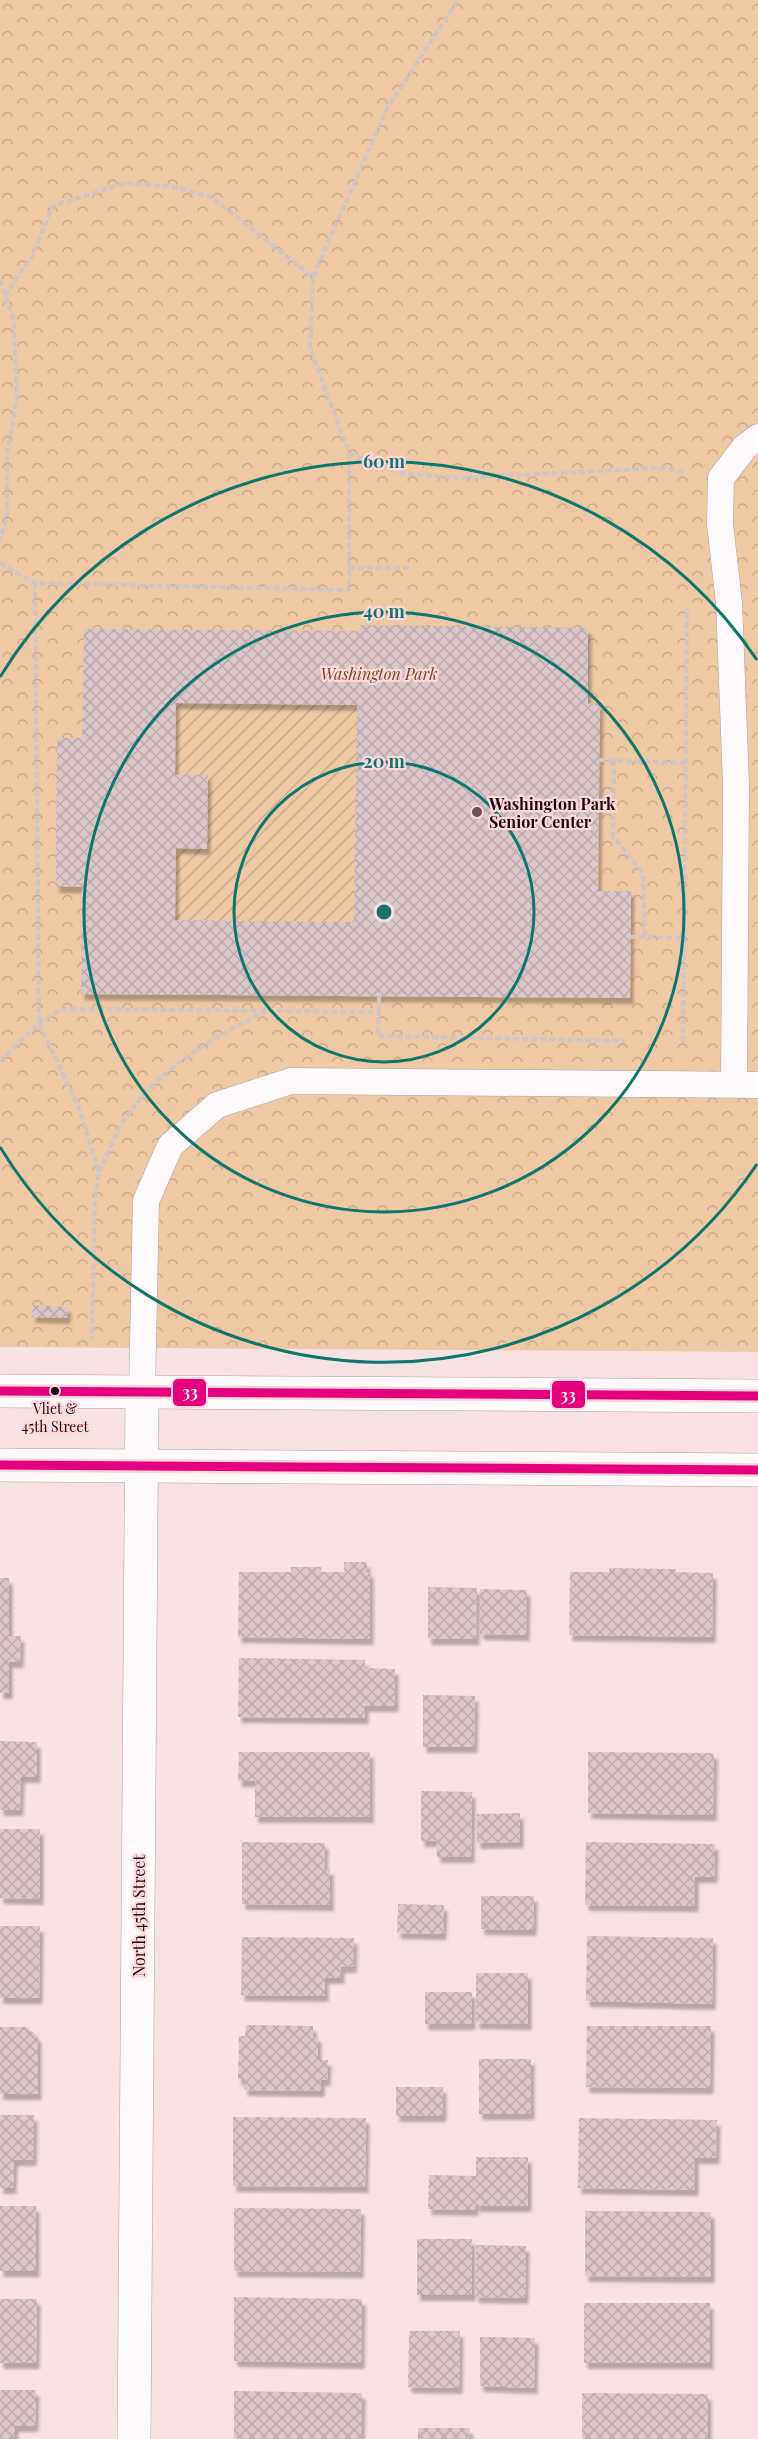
<svg xmlns="http://www.w3.org/2000/svg" width="758" height="2439" font-family="'Playfair Display',serif">
<defs>
<pattern id="forest-crowns" width="20" height="18" patternUnits="userSpaceOnUse" patternTransform="scale(1.5)"><rect width="20" height="18" fill="#efc8a4"/><path d="M2 6a3 3 0 1 1 6 0M12 15a3 3 0 1 1 6 0" fill="none" stroke="#ccaa8c"/></pattern>
<pattern id="garden-furrows" width="10" height="10" patternUnits="userSpaceOnUse" patternTransform="scale(1.5)"><rect width="10" height="10" fill="#efc8a4"/><path d="M-1 1l2-2M0 10L10 0M9 11l2-2" fill="none" stroke="#ccaa8c"/></pattern>
<pattern id="building-cross-hatch" width="8" height="8" patternUnits="userSpaceOnUse" patternTransform="scale(1.5)"><rect width="8" height="8" fill="#dbc6c9"/><path d="M0 0l8 8M0 8l8-8" fill="none" stroke="#bba9ab"/></pattern>
<filter id="shadow"><feDropShadow dx="3.5" dy="6" stdDeviation="1.5" flood-color="#0004"/></filter>
</defs>
<rect width="100%" height="100%" fill="#f6e1e3"/>
<path fill="url(#forest-crowns)" d="M0,0H758V1352L0,1347Z"/>
<path fill="url(#garden-furrows)" d="M176,703L357,705L354,922L175,920L176,848L207,849L208,775H175Z"/>
<path fill="url(#building-cross-hatch)" fill-rule="evenodd" filter="url(#shadow)" d="M360,625L588,628V704L600,703L598,891H631L630,998L81,994L82,887H56L57,738H82L84,629L360,631ZM176,703L357,705L354,922L175,920L176,848L207,849L208,775H175Z
M33,1305L68,1307L67,1318L32,1317Z
M344,1562H367V1572H370V1639L238,1637L239,1572H291V1567H321V1572H344Z
M609,1568L676,1569V1572L713,1573L712,1637L569,1635L570,1572H609Z
M0,1578H9V1636H21L20,1662H9V1693H0Z
M428,1587L477,1588L476,1639H428Z
M480,1589L527,1590L526,1635L480,1634Z
M239,1658L365,1660V1668L395,1669V1706H365V1718L238,1717Z
M423,1695L475,1696L474,1747H423Z
M0,1741L37,1742V1777H21L20,1810H0Z
M239,1752H370V1817H255V1781H238Z
M588,1752L714,1753L713,1815L588,1813Z
M421,1791L472,1792L471,1857H437L436,1841H421Z
M520,1813V1842L477,1843V1814Z
M0,1829H40V1899L0,1898Z
M242,1842L325,1843L324,1869H330V1905L242,1904Z
M586,1842L715,1844L714,1877H695V1906L585,1905Z
M481,1896H534L533,1930L481,1929Z
M398,1904L444,1905L443,1934L397,1933Z
M0,1926H40L39,1998H0Z
M587,1936L713,1938L712,2004L586,2001Z
M242,1937L354,1938L353,1967H341V1978H325V1996L241,1995Z
M476,1973H528V2024L476,2023Z
M425,1992H472V2024H425Z
M246,2025L313,2026V2036H318V2060H328L327,2080H321V2091L244,2090V2080L238,2079L239,2036H245Z
M587,2026H711L710,2088L586,2087Z
M0,2027H27L38,2037V2094H0Z
M479,2059H531V2114H479Z
M396,2087H443V2116H396Z
M0,2115H34L33,2160H14L13,2188H0Z
M233,2117L366,2118L365,2187L233,2186Z
M579,2118L717,2120L716,2158H695V2190L578,2188Z
M476,2157H528V2206H476Z
M429,2175L476,2176L475,2210L428,2209Z
M0,2206H36V2271H0Z
M234,2208L361,2209L360,2272L234,2271Z
M585,2211L711,2212V2277L585,2276Z
M417,2239H472V2295H417Z
M476,2245L526,2246L525,2298L475,2297Z
M234,2297L362,2299L361,2363L234,2361Z
M0,2299H37L36,2363H0Z
M584,2303H710V2363H584Z
M409,2331H460L459,2388L408,2387Z
M480,2337L535,2338L534,2388L480,2386Z
M0,2390H36L35,2426H15V2439H0Z
M234,2391L362,2393L361,2439H234Z
M582,2393L708,2394V2439H582Z
M418,2428H470L469,2439H418Z"/>
<g fill="none" stroke-linecap="round" stroke-linejoin="round">
<g stroke="#b3a0a2" stroke-width="27">
<path id="service" d="M734,1084L736,785L729,603L720,524L721,478L745,447L758,437
M142,1392L146,1201L170,1146L217,1105L291,1081L758,1085"/>
</g>
<g stroke="#b3a0a2" stroke-width="34">
<path id="minor" d="M134,2439L142,1392"/>
</g>
<g stroke="#b3a0a2" stroke-width="34">
<path id="tertiary" d="M0,1391L758,1396
M0,1465L758,1470"/>
</g>
<path stroke="#cec5c6" stroke-width="4" stroke-dasharray="6 3" stroke-linecap="butt" d="M0,280L14,321L17,399L7,454V517L0,540
M5,296L33,255L53,206L125,183L175,187L211,197L313,277
M349,453L400,473L459,478L663,468L683,472
M0,563L35,583L349,590V453L310,348L313,277L388,107L458,0
M349,568H409
M35,583L39,1023L79,1108L99,1172L95,1200L92,1339
M599,760L686,763
M614,760L613,836L643,873L645,937
M630,937L686,938
M379,997V1012
M683,1042L687,608
M0,1061L39,1023L61,1009L379,1012L378,1036L625,1041
M99,1172C107,1156 114,1137 123,1122C158,1069 210,1039 266,1011"/>
<use href="#service" stroke="#fefafb" stroke-width="26"/>
<use href="#minor" stroke="#fefafb" stroke-width="33"/>
<use href="#tertiary" stroke="#fefafb" stroke-width="33"/>
<g stroke="#ffd8dd" stroke-width="14">
<path id="bus-1" d="M0,1391L758,1396
M0,1465L758,1470"/>
</g>
<use href="#bus-1" stroke="#e5007d" stroke-width="9"/>
</g>
<g fill="none" stroke="#0f766e" stroke-width="3">
<circle cx="384" cy="912" r="150"/>
<circle cx="384" cy="912" r="300"/>
<path d="M757 1164A450 450 0 0 1 0 1147M0 677A450 450 0 0 1 757 660"/>
</g>
<circle fill="#685457" stroke="#ffd8dd" stroke-width="2" cx="477" cy="812" r="6"/>
<circle fill="#1c080c" stroke="#ffd8dd" stroke-width="2" cx="55" cy="1391" r="5"/>
<g text-anchor="middle" dominant-baseline="central" stroke-width="4.5" stroke-linejoin="round" paint-order="stroke">
<g font-size="14" fill="#1c080c" stroke="#ffd8dd">
<text x="55" y="1408">Vliet &amp;<tspan x="55" dy="18">45th Street</tspan></text>
</g>
<g font-size="16" font-style="italic" fill="#6f4b1b" stroke="#ffd8dd">
<text x="379" y="673">Washington Park</text>
</g>
<g font-size="16" font-weight="bold" fill="#1c080c" stroke="#ffd8dd" text-anchor="start">
<text x="489" y="803">Washington Park<tspan x="489" dy="18">Senior Center</tspan></text>
</g>
<g font-size="16" fill="#1c080c" stroke="#ffd8dd">
<text transform="translate(138 1916) rotate(-90)">North 45th Street</text>
</g>
</g>
<circle cx="384" cy="912" r="9" fill="#0f766e" stroke="#ffd8dd" stroke-width="3"/>
<g font-size="18" text-anchor="middle" font-weight="bold" fill="#0f766e" stroke="#ffd8dd" stroke-width="4.5" stroke-linejoin="round" paint-order="stroke">
<text x="384" y="468">60 m</text>
<text x="384" y="618">40 m</text>
<text x="384" y="768">20 m</text>
</g>
<g stroke="#ffd8dd" stroke-width="2">
<rect x="172" y="1378" width="35" height="29" rx="6" fill="#e5007d"/>
<rect x="551" y="1380" width="35" height="29" rx="6" fill="#e5007d"/>
</g>
<g font-size="16" text-anchor="middle" font-weight="bold" fill="#fff">
<text x="190" y="1398">33</text>
<text x="568" y="1401">33</text>
</g>
</svg>
